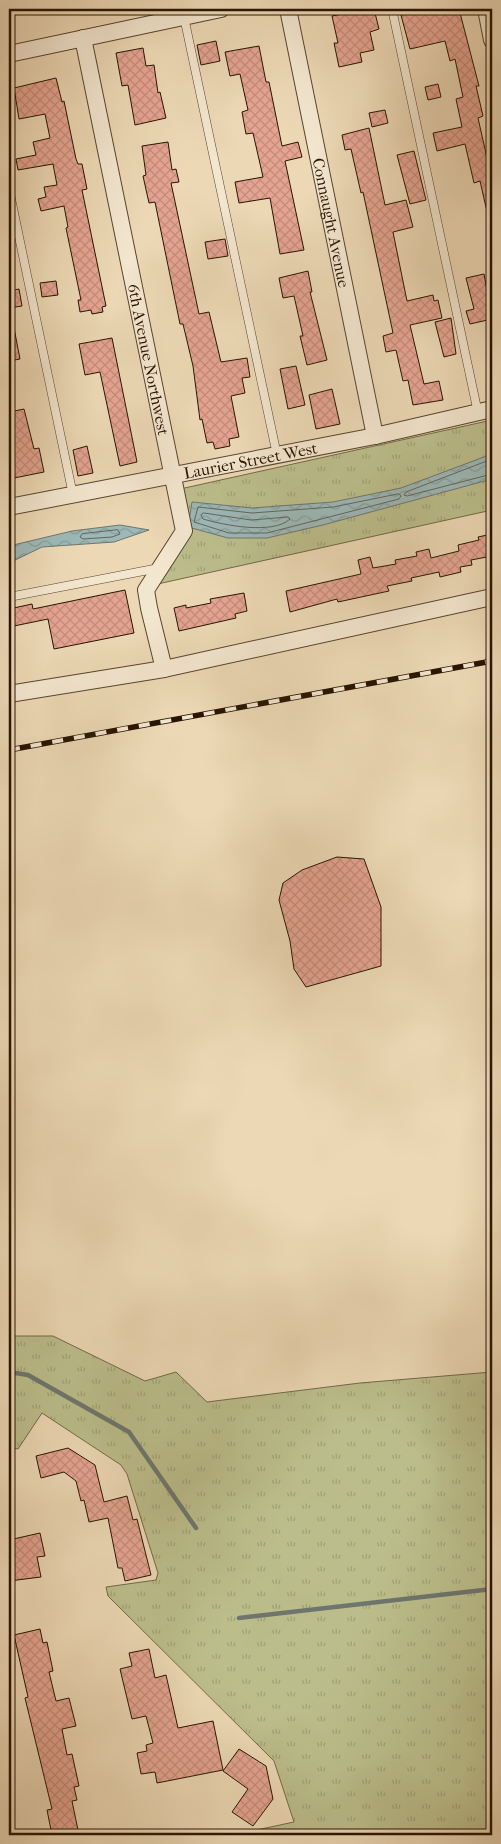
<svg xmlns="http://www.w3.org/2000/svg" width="501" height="1844" font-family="'IM FELL French Canon',serif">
<defs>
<pattern id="grass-tufts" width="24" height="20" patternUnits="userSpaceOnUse" patternTransform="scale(1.25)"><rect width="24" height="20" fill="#bbbe8b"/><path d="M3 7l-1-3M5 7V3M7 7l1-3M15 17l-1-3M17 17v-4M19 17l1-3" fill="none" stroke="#a1a276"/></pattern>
<pattern id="water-waves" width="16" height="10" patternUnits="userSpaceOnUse" patternTransform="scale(1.25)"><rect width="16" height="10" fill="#9cb8b7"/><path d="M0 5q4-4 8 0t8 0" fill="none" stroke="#869d9c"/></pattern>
<pattern id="building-cross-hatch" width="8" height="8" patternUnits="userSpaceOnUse" patternTransform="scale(1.25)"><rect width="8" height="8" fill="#e5a491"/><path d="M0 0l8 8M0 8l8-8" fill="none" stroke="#c48c7b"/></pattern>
</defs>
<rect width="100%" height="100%" fill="#ecd8b5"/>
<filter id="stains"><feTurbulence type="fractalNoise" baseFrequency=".004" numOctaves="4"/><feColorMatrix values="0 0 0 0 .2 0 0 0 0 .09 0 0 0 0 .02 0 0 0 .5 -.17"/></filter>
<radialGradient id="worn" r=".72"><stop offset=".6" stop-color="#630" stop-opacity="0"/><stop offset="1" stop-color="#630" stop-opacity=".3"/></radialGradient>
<path fill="url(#grass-tufts)" stroke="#726946" d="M492,420V510L144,587L178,530L180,489Z
M9,1336H53L145,1381L176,1372L207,1402L360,1383L492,1372V1831L478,1835H233L294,1822L274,1761L108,1596L106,1587L156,1580L158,1573L127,1474L121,1465L42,1413L18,1449L9,1447Z"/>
<path fill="url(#water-waves)" stroke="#6e766e" d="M492,454V479L323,525L267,538H228L188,527L192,502L252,508L333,502L401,488Z
M120,525L149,530L114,542L42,547L9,563V546L72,531Z"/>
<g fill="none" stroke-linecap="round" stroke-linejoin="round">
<path stroke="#62665c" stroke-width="1" d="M492,459L406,492L404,495L407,496L492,474
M399,494L401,496L399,499L267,533H229L194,522L198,507L252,513L333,507Z
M204,513L251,520L288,517L290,519C273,535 223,525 203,519L201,515Z
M118,530L120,534L112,537L83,539L80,537L82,534Z"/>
<path stroke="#6e766e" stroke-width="4.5" d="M9,1372L28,1375L129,1432L196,1528
M239,1618L492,1589"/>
</g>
<path fill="url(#building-cross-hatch)" stroke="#281401" d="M366,9H374L379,29L370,32L374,50L360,53L362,62L339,67L334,43H338L332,16Z
M429,9H459L479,86H476L483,116L478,118L492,180V216H488L480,181L474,183L465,144L437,151L433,133L462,127L456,99L463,97L455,59L450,61L445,41L410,49L401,15Z
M216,41L220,61L201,65L197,45Z
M259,46L266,82H269L282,146L298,142L302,157L285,161L304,250L280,254L270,198L239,203L235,182L263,177L253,133L246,134L242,112L248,110L240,74L230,76L225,52Z
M143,48L146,66L154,65L158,93L160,92L166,118L135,125L128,85L122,86L116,53Z
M56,78L62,102L64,101L76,159L78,164H82L87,189L82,190L106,306L102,307L103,312L92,314L91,310L80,312L78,300H81L66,228L68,227L64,206L41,211L38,199L46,197L44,187L57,185L53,164L18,170L16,159L36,155L33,142L50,138L45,114L19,119L14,88Z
M438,84L441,97L428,100L425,87Z
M385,110L388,123L372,127L369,113Z
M369,128L385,205L406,200L413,227L393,232L407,301L433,295L434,301L438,300L442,318L410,325L424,384L439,381L443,400L413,405L408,380L403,381L396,350L386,352L383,336L393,333L363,192L361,193L351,149L345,150L342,135Z
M168,142L172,170L176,169L179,182L171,183L199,314L209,312L221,362L247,358L250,377L242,378L245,393L231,396L239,437L229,439L230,446L215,449L213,442L207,443L202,419L200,420L193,366L183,324H180L155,202L149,203L143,176L146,175L142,146Z
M414,151L426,200L410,204L397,155Z
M225,239L228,256L208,259L205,242Z
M308,271L312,292H310L327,360L307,365L300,336H303L294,296L283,298L279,278Z
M484,274L492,319L470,324L466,311L474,309L466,278Z
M56,281L58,295L42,297L40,283Z
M19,289L22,306L9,308V291Z
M451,318L456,354L444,357L435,322Z
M9,328H14L20,359L9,361Z
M112,338L137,462L120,466L100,372L85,375L79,344Z
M296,366L305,405L288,409L280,369Z
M332,389L340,424L316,429L309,395Z
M24,409L34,449L39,448L44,472L9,479V412Z
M87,446L93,473L78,476L73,450Z
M492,534V556L471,560L472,565L460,567L461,572L440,577L439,572L411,578L412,581L387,586L389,591L338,602L337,599L290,612L286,591L361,574L358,560L370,557L373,568L396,564L395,560L417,556L416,552L429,549L431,558L459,551L458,545L479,540L478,537Z
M125,590L134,633L54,649L48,619L9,627V609L32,604L33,609Z
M244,593L247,611L235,614L236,618L179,631L174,608L186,605V608L211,603L210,599Z
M337,857L364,859L381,907V966L306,987L294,969L290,941L279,900L283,883L302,870Z
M68,1448L95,1465L104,1502L127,1496L133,1520L137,1519L151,1575L125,1581L122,1568H118L108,1518L89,1522L84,1500L81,1501L76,1481L64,1472L41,1478L36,1456Z
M40,1533L45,1556L37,1557L41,1577L9,1581V1540Z
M40,1629L43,1643L47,1642L53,1671L49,1672L56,1701L69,1698L76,1726L62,1729L67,1755L72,1754L79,1786L74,1787L77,1800L72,1801L79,1835H52L47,1810L52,1809L25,1698L28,1697L14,1635Z
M149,1649L155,1678L166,1675L178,1728L213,1721L223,1770L157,1783L155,1772L141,1774L137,1753L147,1751L146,1745L153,1743L146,1716L132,1719L120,1669L132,1666L129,1653Z
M239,1749L266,1766L273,1799L253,1826L232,1812L248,1789L223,1771Z"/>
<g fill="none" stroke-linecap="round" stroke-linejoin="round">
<g stroke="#59452e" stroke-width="9">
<path id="lane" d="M392,9L478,413
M184,17L277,455
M9,189L73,495
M9,597L159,568"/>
</g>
<g stroke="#59452e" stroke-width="18">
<g id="street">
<path id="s1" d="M288,9L375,436"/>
<path d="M486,9L492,40"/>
<path id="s2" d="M83,38L184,531L146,590L149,608L164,669"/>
<path d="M9,54L221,9"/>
<path id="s3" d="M9,507L375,436L492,409"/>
<path d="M9,694L164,669L492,597"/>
</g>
</g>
<use href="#lane" stroke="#f3e6cf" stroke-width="8"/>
<use href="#street" stroke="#f3e6cf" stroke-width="16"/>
<g stroke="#281401" stroke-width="5.5">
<path id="rail" d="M9,750L492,661"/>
</g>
<use href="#rail" stroke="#f3e6cf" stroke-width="4" stroke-dasharray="11" stroke-linecap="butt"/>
</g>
<g text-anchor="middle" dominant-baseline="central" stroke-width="4.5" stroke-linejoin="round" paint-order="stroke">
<g font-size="16" fill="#281401" stroke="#f3e6cf">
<text stroke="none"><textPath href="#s1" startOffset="218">Connaught Avenue</textPath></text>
<text stroke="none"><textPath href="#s2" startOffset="328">6th Avenue Northwest</textPath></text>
<text stroke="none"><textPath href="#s3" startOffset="246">Laurier Street West</textPath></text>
</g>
</g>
<rect width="501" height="1844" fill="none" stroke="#ecd8b5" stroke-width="30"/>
<rect x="10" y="10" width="481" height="1824" fill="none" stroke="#281401" stroke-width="2.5"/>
<rect x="15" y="15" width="471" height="1814" fill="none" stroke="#281401"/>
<rect width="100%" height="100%" filter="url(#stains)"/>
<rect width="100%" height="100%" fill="url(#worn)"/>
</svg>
